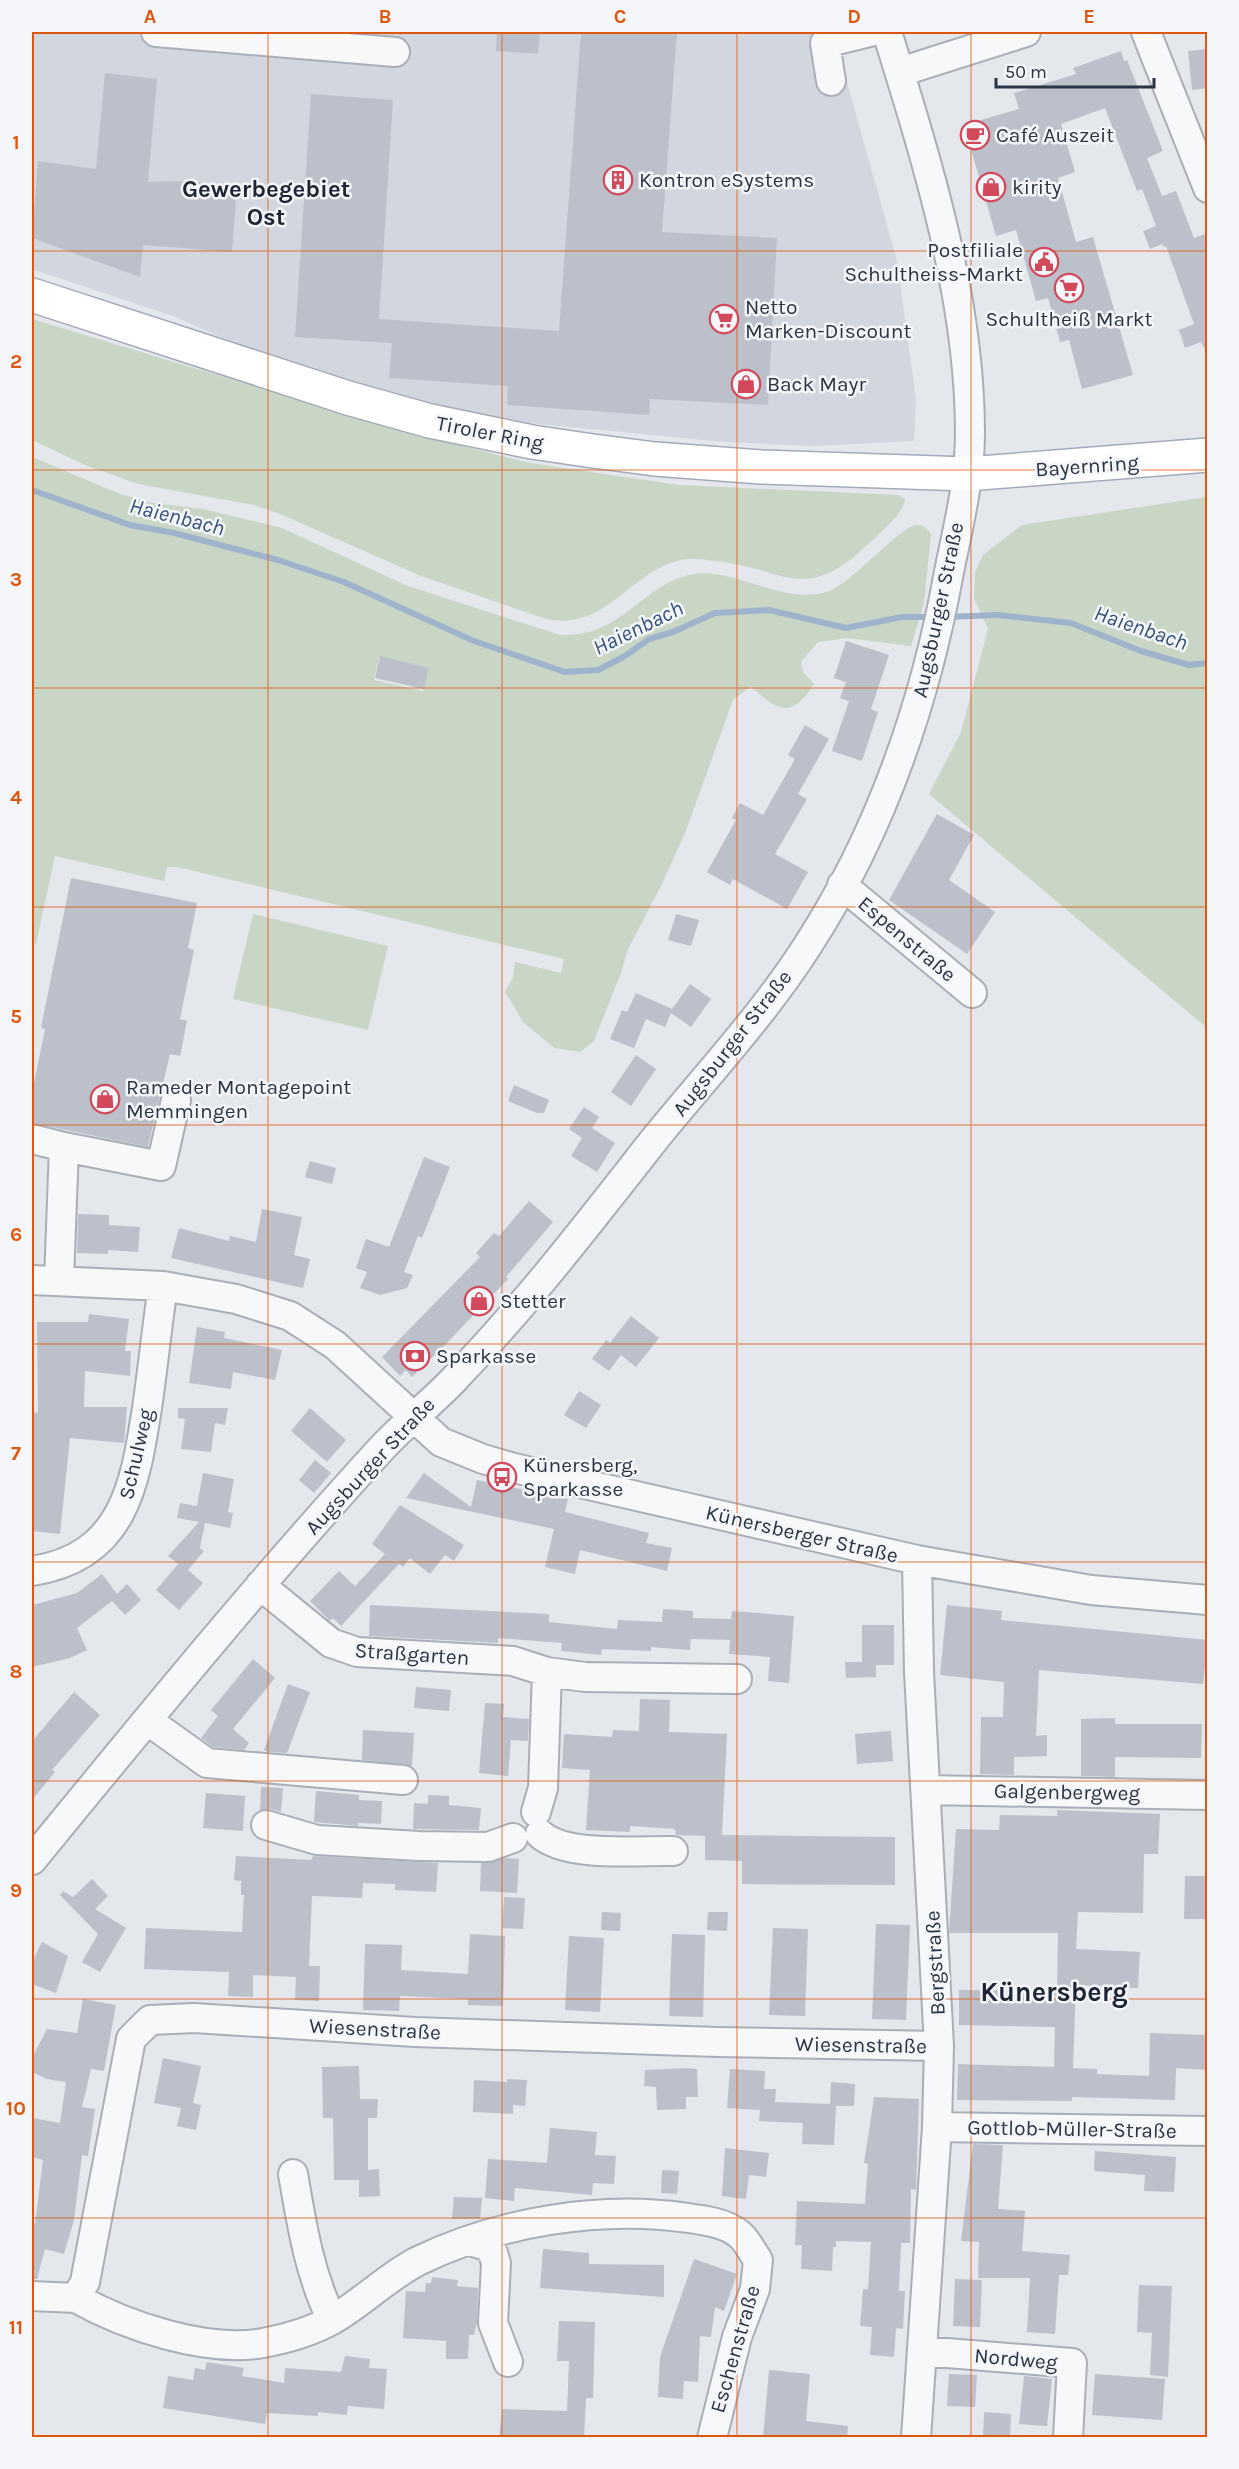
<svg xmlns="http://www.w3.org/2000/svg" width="1239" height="2469" font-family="Karla,sans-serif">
<rect width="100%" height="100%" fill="#e4e7ec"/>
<path fill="#d2d6de" d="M32,32H833L897,261L916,400L914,441L814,446L725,442L528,423L428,406L333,377L216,335L173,316L32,269Z"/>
<path fill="#c9d6c5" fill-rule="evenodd" d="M32,319L402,431L530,463L679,485L898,495L905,499V502C897,520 880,533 866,546C804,605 784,568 715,561C706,560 696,558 688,559C632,565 610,632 546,619L421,576L280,514L254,505L138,484L85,465L32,440Z
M32,457L120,494L153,503L203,509L282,528L408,586L560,635C574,635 587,634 600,628C634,614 656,579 695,574C740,569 784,606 829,591C853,582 901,526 916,525C923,524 927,529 931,534L924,603L911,646L847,638L818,642L801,662L803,672L814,684C792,719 777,712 751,686L733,700L686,831L660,888L628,949L621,973L594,1041L580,1052L554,1048L523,1022L505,992L513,977L515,962L561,973L564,959L177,867H167L164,881L55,856L36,944L32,943ZM379,657L429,668L423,691L374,680Z
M1207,497H1208L1207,1028L929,794L961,732L988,629L974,598L975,572L983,555L1022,525Z
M253,914L388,946L368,1030L233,999Z"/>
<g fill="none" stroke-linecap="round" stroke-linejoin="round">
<path stroke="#9fb4cc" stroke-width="6" d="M32,490L130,525L174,533L278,560L344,582L474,641L565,672L598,670L625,656L649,639L673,632L715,613L769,610L846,628L902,617H933
M946,617L998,615L1071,623L1141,651L1189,665L1208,663"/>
</g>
<path fill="#bbc0ca" d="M497,32H540L538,54L496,51Z
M581,32H677L662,232L777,238L768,405L650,399L649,415L507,405L508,386L389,378L392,343L295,337L311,94L393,100L379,319L559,331Z
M1208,49V88L1192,90L1188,51Z
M1121,51L1124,61L1127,60L1163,151L1147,158L1162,196L1176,191L1194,238L1208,233V355L1201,342L1185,348L1179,330L1194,324L1166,246L1164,247L1162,244L1150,249L1143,231L1156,226L1142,189L1137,191L1105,108L1061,124L1075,172L1058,178L1076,242L1093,237L1133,375L1082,389L1069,340L1060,342L1048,298L1036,301L1016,230L996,236L964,125L1019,109L1014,93L1076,74L1073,68Z
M105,73L157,79L148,182L188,181L237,187L232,252L143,245L140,277L32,238L38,161L96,169Z
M846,641L889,655L871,709L878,712L862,761L832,751L849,701L840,698L846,682L834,678Z
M380,656L429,668L424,689L375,678Z
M805,725L829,739L798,794L807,799L775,854L808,872L787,909L733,879L730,885L707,872L736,820L732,818L740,803L763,815L795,759L788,755Z
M937,814L974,835L949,880L995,912L967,954L889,900Z
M71,878L197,903L188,948L194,950L180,1019L187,1021L180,1056L170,1054L148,1147L32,1123V1093L45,1029L41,1028Z
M676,914L699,920L691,946L668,940Z
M690,984L711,999L691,1027L671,1013L665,1027L646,1019L634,1048L610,1039L622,1010L627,1012L636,993L672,1009Z
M636,1055L656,1069L631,1106L611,1092Z
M514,1085L549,1100L544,1113H537L508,1101Z
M584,1107L599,1117L592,1128L615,1143L597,1172L571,1156L582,1138L569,1129Z
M424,1157L450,1167L422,1238L418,1236L404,1272L413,1275L407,1288L380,1295L360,1288L367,1272L356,1268L366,1239L389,1247Z
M310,1161L336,1168L332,1184L305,1177Z
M529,1201L553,1222L506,1277L508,1279L444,1346L412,1377L406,1370L400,1376L382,1357L480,1257L476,1253L494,1233L499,1236Z
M262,1209L302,1217L294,1255L310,1259L303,1288L171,1258L179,1228L229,1241L230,1236L256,1242Z
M78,1214L109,1215V1225L140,1227L138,1252L108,1250V1254L77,1253Z
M89,1314L129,1319L125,1351H131L130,1376L85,1371L84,1407H127L124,1443L70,1438L60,1534L32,1531V1412L38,1413L37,1322H88Z
M631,1316L659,1338L636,1367L621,1355L609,1371L592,1359L606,1340L610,1343Z
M197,1327L225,1332L224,1338L282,1350L275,1380L233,1372L231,1389L189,1383Z
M579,1391L601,1405L586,1428L564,1415Z
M178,1408H228L225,1425L215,1423L211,1452L181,1449L185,1419L178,1418Z
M310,1408L346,1440L327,1462L291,1431Z
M315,1460L331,1473L314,1493L299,1480Z
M203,1473L234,1479L228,1512L233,1513L230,1528L205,1523L200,1548L204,1551L188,1570L203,1583L179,1610L156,1590L178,1564L168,1556L199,1522L177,1518L180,1503L197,1506Z
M424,1473L471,1507L477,1480L568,1499L565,1512L649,1533L646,1543L672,1548L667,1571L580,1550L575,1574L545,1567L554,1529L406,1498Z
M400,1505L464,1545L454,1561L445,1555L430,1574L410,1558L403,1567L399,1564L341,1626L333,1618L330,1621L310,1601L339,1571L355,1586L385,1554L372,1544Z
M102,1574L117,1594L127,1584L141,1600L125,1615L112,1601L77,1628L87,1650L70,1658L32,1667V1605L77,1593Z
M370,1605L549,1614V1622L617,1629L618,1620L662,1622L663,1609L693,1611V1618L731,1619L732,1611L794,1616L789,1683L768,1681L770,1657L729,1654L730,1640L691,1639L690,1650L651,1647V1651L602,1649L601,1655L561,1651L562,1643L498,1638V1643L369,1636Z
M947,1605L1002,1611L1001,1620L1208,1640L1203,1684L1039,1670L1036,1736L1047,1735V1756L1014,1757V1775L980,1774L981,1717H1003L1004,1682L940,1675Z
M862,1625H894V1665H876V1677L846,1678L845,1662H862Z
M253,1659L275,1678L233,1729L249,1743L244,1750L213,1747L201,1738L218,1716L211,1710Z
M288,1684L310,1692L287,1753L268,1752L264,1750Z
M416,1687L451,1690L449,1711L414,1708Z
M74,1692L100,1715L52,1770L55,1772L32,1800V1741Z
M640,1699L670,1700L669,1732L727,1734L722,1835L895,1837V1885L742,1884V1861L705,1860V1836L676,1835L675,1829L630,1826V1832L586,1830L590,1770L562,1768L564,1734L612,1737L613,1730L639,1731Z
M485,1703L504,1704L503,1717L529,1719L528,1741L511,1740L508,1776L479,1773Z
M1115,1718V1724H1202L1201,1758L1115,1757V1777L1081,1776V1719Z
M363,1730L414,1733L412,1766L362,1760Z
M891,1731L893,1761L857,1764L855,1734Z
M261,1787L283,1788L281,1812L270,1809L260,1810Z
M316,1791L359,1795V1800L382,1801L381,1824L358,1823V1826L314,1822Z
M206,1793L245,1796L243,1831L203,1828Z
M428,1795L449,1796V1805L481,1808L479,1830L413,1829L414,1803L428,1804Z
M1057,1810L1160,1814L1158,1854H1144L1143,1913L1078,1912L1076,1949L1140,1952L1138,1988L1076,1985L1073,2068L1097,2069V2074L1149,2076L1150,2033L1208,2035V2070L1176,2068L1175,2100L1072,2097V2101L957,2100L958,2064L1054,2067L1055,2027L959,2025V1990L1057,1991L1058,1933H949L956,1829L999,1830L1000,1815L1057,1816Z
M236,1856L311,1860L313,1856L438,1863L436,1892L395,1890V1884L363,1883L362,1898L312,1896L309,1966H320L319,2001L295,2000L296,1977L253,1975V1997L228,1996L229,1972L144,1969L146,1928L242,1932L244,1895H241V1881L234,1880Z
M506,1858L519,1859L517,1893L480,1891L481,1863Z
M1185,1876H1208V1919H1184Z
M92,1879L108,1896L95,1909L126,1928L100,1972L82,1962L98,1934L60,1895L63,1891L73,1897Z
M504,1897L525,1898L523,1929L502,1928Z
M602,1912L621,1913L620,1931L601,1930Z
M708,1912H728L727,1931L707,1930Z
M876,1924L910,1925L906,2020L872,2019Z
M773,1928L808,1929L805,2016L769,2015Z
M470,1934L505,1936L503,2006L468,2005V1999L400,1996L399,2011L363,2010L365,1944L402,1945L401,1970L468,1974Z
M672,1934L705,1935L703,2017L669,2016Z
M569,1936L604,1938L600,2012L565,2010Z
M42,1942L68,1956L56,1993L32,1984V1962Z
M83,1999L116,2005L104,2071L91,2069L82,2107L95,2109L88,2156L82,2155L74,2220L64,2254L45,2249L37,2279H32V2223L35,2224L43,2160L32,2157V2118L60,2123L66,2082L47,2079L32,2072V2058L47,2029L77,2033Z
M163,2058L201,2066L193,2103L201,2105L196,2130L177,2126L181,2108L154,2103Z
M359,2066L360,2099H378L377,2118H368V2170L379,2169L380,2196L359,2197V2180H334L333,2118H323L322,2067Z
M685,2068L697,2069L698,2097H686V2109L657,2110L656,2087L644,2086L645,2070Z
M730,2069L765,2071L764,2089H776L775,2102L830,2104L831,2082L855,2084L854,2106H836L834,2145L802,2144L803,2123L759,2121L760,2110L727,2108Z
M507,2079L527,2080L525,2106L513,2105V2114L473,2112L474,2080L507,2082Z
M874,2097L919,2099L916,2190L911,2189L910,2243H901L899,2291H905L903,2329L896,2328L894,2357L870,2355L872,2327L860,2326L863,2289H868L871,2242L836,2241V2247H833L832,2271L801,2269L802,2245H795L797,2201L865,2204L868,2164L864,2163Z
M550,2128L597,2132L595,2155L616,2156L614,2184L593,2183L592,2195L515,2188L514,2201L485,2198L488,2159L547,2163Z
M973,2144L1003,2145L998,2209L1025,2211L1022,2251L1070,2255L1068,2275H1059L1055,2334L1027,2332L1030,2278H978L979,2242L961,2241Z
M725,2148L769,2153L766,2177L749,2175L746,2199L722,2196Z
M1095,2151L1176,2157L1174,2192L1144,2191L1145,2175L1094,2171Z
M662,2170L679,2171L677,2194L661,2193Z
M454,2197L482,2198L480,2219H452Z
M543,2249L589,2253V2264L664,2265V2297L540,2288Z
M694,2259L737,2274L724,2311L715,2307L711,2337L700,2336L698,2382L684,2381L683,2399L658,2397L660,2357Z
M432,2277L458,2280L457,2286L478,2288L477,2322L474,2335H469L468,2359H446V2341L403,2338L406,2291L425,2292L426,2283H431Z
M955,2279L982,2280L980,2327L953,2326Z
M1139,2285L1172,2286L1168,2377L1150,2375L1152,2333L1137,2332Z
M559,2321L595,2322L593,2398H586L584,2438H499L502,2409L567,2411L569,2361H557Z
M345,2356L370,2359L369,2368L387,2369L384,2409L348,2406L347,2415L318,2412V2416L267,2413L265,2424L163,2408L168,2376L193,2380L195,2368L205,2370L207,2362L244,2368L242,2376L284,2383L285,2368L341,2372Z
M769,2370L810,2374L806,2421L848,2426L847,2438H763Z
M949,2374L977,2375L975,2407L947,2406Z
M1095,2374L1165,2379L1162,2420L1092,2415Z
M1024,2376L1052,2379L1047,2426L1019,2424Z
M984,2412L1011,2414L1010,2438H983Z"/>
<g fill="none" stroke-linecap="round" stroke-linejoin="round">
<g stroke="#a9aeb7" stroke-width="32">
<path id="minor" d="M156,32L395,52
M1146,32L1208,188
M900,72L1026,32
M831,81L825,43L870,32
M842,885L972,993
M32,1139L64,1147L59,1281
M64,1147L161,1166L176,1100
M32,1280L163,1286L236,1299L290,1316L335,1345L441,1442L483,1459L514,1468L917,1560L1091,1590L1208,1600
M32,1571C124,1557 135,1485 147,1408C153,1367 157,1326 163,1286
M260,1585L331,1643L357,1652L513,1661L547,1672L585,1677L737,1679
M147,1720L207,1763L403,1780
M926,1790L1208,1795
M536,1812L543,1788L547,1672
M266,1825L317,1840L419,1846L488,1847L513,1838
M540,1834C566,1858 638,1850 673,1851
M32,1860C146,1721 260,1581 382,1448C407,1421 436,1400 460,1373C530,1300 591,1220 654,1140C706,1076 764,1014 808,945C881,832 925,704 949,572C958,527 970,480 970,433C970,297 927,161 887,32
M937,2127L1208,2131
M293,2174C302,2226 309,2273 332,2320
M470,2241L486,2246L493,2253L496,2263L493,2323L508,2362
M32,2296L76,2298L85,2282L131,2039L150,2020L194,2018L415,2032L717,2042L939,2046
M76,2298C126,2326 206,2353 263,2343C285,2339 312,2331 332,2320C362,2303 387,2277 418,2261C499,2222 599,2205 688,2218C704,2220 726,2223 739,2234C747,2240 752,2252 758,2260L755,2289L737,2337L712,2438
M922,2351L1072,2363L1068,2438
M916,2438L937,2127L939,2046L919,1672L917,1560"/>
</g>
<g stroke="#a3abb8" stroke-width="36">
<path id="major" d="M32,295L348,398L430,421L532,442L593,451L655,459L761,467L967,474L1208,455"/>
</g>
<use href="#minor" stroke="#f7f8fa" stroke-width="28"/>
<use href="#major" stroke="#fff" stroke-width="33"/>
</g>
<path fill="none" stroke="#df570f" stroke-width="1.5" stroke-opacity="0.55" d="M268,32V2438M502,32V2438M737,32V2438M971,32V2438M32,251H1208M32,470H1208M32,688H1208M32,907H1208M32,1125H1208M32,1344H1208M32,1562H1208M32,1781H1208M32,1999H1208M32,2218H1208"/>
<defs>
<g id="cafe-ring" transform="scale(1.5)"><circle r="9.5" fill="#f4f6f9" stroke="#d1495b" stroke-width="1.5"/><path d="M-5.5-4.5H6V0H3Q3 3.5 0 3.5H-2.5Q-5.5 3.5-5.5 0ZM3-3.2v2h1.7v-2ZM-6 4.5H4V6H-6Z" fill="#d1495b"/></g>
<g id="building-ring" transform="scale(1.5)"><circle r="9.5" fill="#f4f6f9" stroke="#d1495b" stroke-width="1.5"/><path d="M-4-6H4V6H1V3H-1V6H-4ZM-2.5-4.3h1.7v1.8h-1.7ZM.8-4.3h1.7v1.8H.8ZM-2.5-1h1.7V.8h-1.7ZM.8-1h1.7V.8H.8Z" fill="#d1495b"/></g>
<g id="shop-ring" transform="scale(1.5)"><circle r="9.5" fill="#f4f6f9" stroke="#d1495b" stroke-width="1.5"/><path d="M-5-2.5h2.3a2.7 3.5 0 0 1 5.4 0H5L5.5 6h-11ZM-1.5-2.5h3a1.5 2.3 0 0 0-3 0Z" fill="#d1495b"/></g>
<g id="civic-ring" transform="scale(1.5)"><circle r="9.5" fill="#f4f6f9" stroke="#d1495b" stroke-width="1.5"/><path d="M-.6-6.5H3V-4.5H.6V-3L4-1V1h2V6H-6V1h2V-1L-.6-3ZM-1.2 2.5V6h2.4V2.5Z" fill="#d1495b"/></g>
<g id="supermarket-ring" transform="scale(1.5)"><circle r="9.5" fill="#f4f6f9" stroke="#d1495b" stroke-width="1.5"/><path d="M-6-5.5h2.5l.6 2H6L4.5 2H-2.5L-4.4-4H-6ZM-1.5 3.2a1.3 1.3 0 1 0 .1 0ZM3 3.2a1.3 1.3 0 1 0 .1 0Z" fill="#d1495b"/></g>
<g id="bank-ring" transform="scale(1.5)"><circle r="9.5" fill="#f4f6f9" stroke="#d1495b" stroke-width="1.5"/><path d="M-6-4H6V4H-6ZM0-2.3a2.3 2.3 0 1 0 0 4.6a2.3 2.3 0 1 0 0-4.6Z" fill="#d1495b"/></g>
<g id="bus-ring" transform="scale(1.5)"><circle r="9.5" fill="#f4f6f9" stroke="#d1495b" stroke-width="1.5"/><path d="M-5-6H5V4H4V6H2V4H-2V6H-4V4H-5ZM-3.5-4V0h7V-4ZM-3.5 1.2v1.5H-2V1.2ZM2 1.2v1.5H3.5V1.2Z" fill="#d1495b"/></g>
</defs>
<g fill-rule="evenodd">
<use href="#cafe-ring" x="975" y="135"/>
<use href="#building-ring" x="618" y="180"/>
<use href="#shop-ring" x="991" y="187"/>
<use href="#civic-ring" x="1044" y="262"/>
<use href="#supermarket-ring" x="1069" y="288"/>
<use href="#supermarket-ring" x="724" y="319"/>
<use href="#shop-ring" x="746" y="384"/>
<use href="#shop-ring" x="105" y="1099"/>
<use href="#shop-ring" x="479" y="1301"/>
<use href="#bank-ring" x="415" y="1356"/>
<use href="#bus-ring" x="502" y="1477"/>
</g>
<g text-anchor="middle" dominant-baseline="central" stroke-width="5" stroke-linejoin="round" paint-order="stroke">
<g font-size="21" fill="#2b3445" stroke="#f4f6f9" text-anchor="start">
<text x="996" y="135">Café Auszeit</text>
<text x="639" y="180">Kontron eSystems</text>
<text x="1012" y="187">kirity</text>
<text x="1023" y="250" text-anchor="end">Postfiliale<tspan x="1023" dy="24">Schultheiss-Markt</tspan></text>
<text x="745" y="307">Netto<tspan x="745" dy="24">Marken-Discount</tspan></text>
<text x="1069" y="319" text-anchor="middle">Schultheiß Markt</text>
<text x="767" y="384">Back Mayr</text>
<text x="126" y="1087">Rameder Montagepoint<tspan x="126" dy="24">Memmingen</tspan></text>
<text x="500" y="1301">Stetter</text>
<text x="436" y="1356">Sparkasse</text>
<text x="523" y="1465">Künersberg,<tspan x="523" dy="24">Sparkasse</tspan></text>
</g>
<g font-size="21" fill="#2b3445" stroke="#f4f6f9">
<text transform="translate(490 433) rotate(11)">Tiroler Ring</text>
<text transform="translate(1087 466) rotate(-4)">Bayernring</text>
<text transform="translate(938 610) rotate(-78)">Augsburger Straße</text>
<text transform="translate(907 939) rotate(40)">Espenstraße</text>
<text transform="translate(732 1043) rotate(-52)">Augsburger Straße</text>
<text transform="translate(136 1454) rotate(-77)">Schulweg</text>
<text transform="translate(370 1466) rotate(-47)">Augsburger Straße</text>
<text transform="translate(802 1534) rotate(13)">Künersberger Straße</text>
<text transform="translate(412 1654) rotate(4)">Straßgarten</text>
<text transform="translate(1067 1792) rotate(1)">Galgenbergweg</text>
<text transform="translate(935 1963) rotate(-93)">Bergstraße</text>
<text transform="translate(375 2029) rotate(3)">Wiesenstraße</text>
<text transform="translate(861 2045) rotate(1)">Wiesenstraße</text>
<text transform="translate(1072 2129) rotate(1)">Gottlob-Müller-Straße</text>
<text transform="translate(735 2349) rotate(-74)">Eschenstraße</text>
<text transform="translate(1016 2359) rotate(5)">Nordweg</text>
</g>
<g font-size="22" font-style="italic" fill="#34527a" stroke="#f4f6f9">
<text transform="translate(177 517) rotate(14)">Haienbach</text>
<text transform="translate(638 628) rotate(-26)">Haienbach</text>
<text transform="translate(1141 628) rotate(19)">Haienbach</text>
</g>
<g font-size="24" font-weight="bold" fill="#1d2536" stroke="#f4f6f9">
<text x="266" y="189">Gewerbegebiet<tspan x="266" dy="28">Ost</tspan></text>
</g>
<g font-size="27" font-weight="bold" fill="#1d2536" stroke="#f4f6f9">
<text x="1054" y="1992">Künersberg</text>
</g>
</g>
<rect width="1239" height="2469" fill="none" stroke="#f4f6f9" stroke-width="66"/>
<path d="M996 78v9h158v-9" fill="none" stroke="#2b3445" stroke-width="3"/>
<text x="1005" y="78" font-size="18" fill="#2b3445" stroke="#f4f6f9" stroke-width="4.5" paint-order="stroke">50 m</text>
<rect x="33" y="33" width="1173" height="2403" fill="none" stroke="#df570f" stroke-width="2"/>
<g font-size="20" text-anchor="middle" font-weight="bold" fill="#df570f">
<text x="150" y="23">A</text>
<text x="385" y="23">B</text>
<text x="620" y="23">C</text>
<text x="854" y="23">D</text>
<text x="1089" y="23">E</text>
<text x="16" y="149">1</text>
<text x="16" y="368">2</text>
<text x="16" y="586">3</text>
<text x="16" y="804">4</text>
<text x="16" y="1023">5</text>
<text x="16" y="1241">6</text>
<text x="16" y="1460">7</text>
<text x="16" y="1678">8</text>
<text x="16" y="1897">9</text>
<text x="16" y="2115">10</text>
<text x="16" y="2334">11</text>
</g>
</svg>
